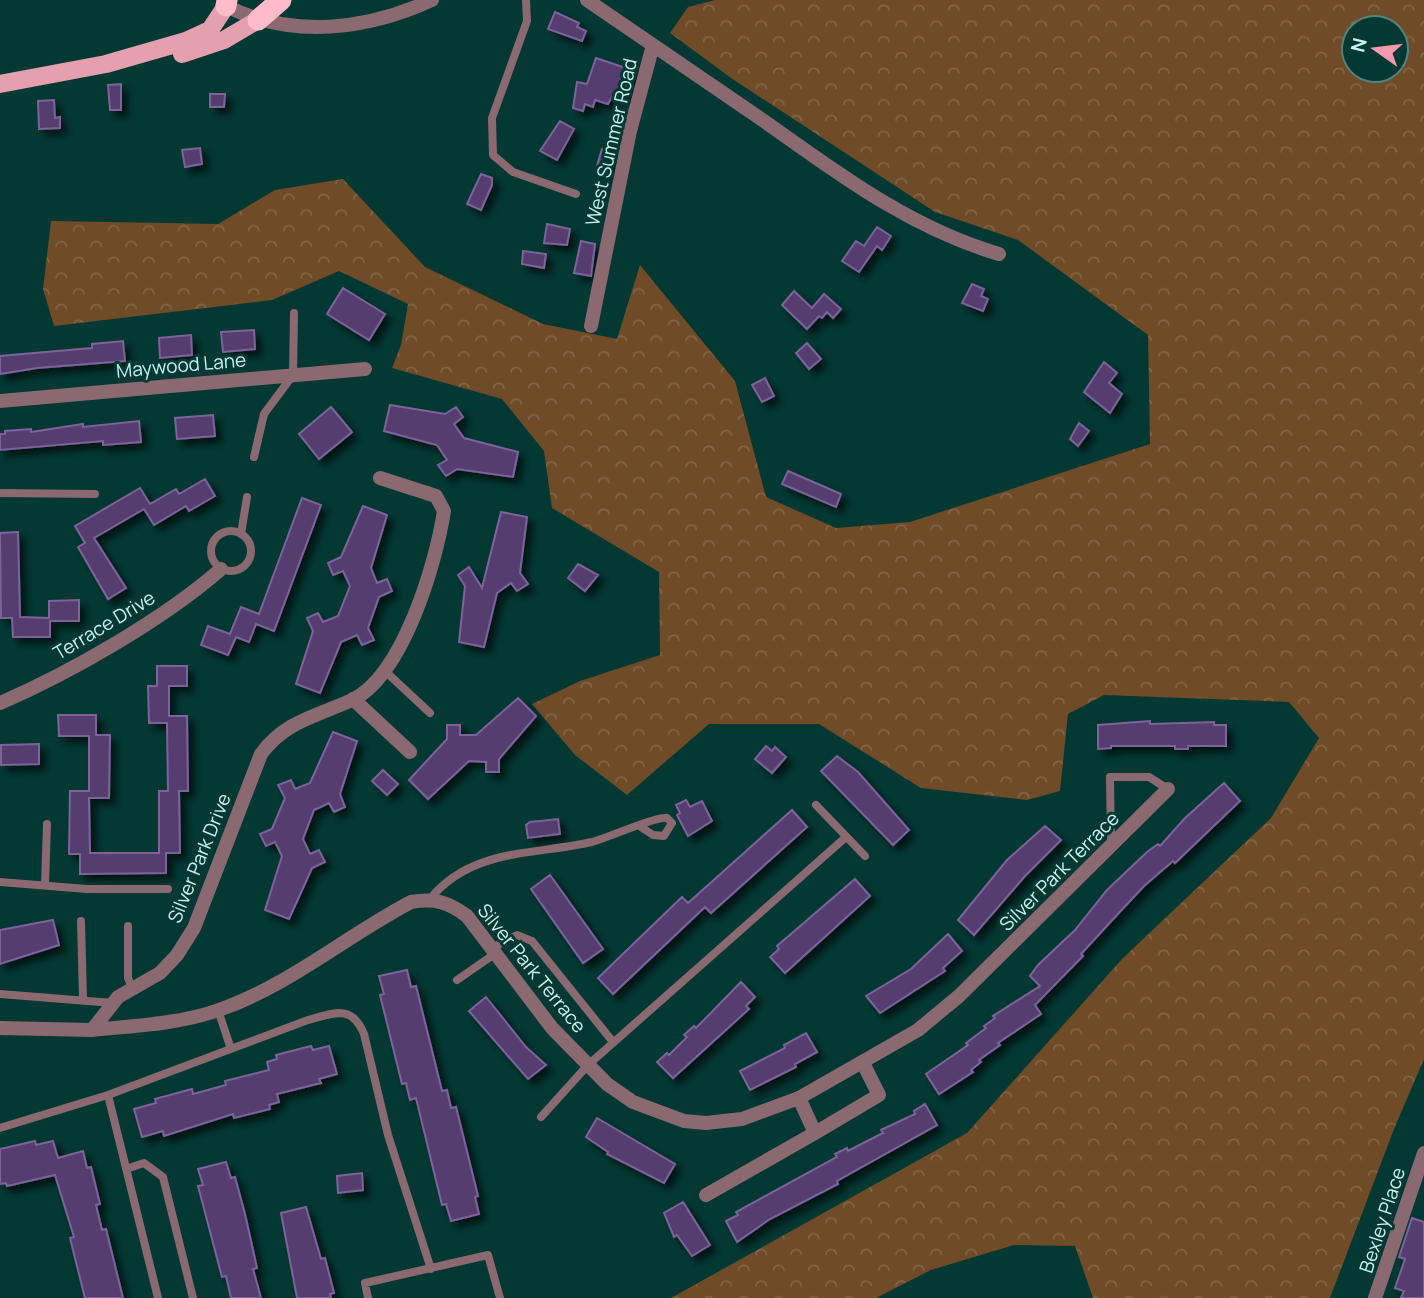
<svg xmlns="http://www.w3.org/2000/svg" width="1424" height="1298" font-family="Manrope,sans-serif">
<defs>
<pattern id="forest-crowns" width="20" height="18" patternUnits="userSpaceOnUse" patternTransform="scale(1.75)"><rect width="20" height="18" fill="#6f4b28"/><path d="M2 6a3 3 0 1 1 6 0M12 15a3 3 0 1 1 6 0" fill="none" stroke="#826547"/></pattern>
<filter id="shadow"><feDropShadow dx="6" dy="6" stdDeviation="3.5" flood-color="#0009"/></filter>
</defs>
<rect width="100%" height="100%" fill="#033833"/>
<path fill="url(#forest-crowns)" fill-rule="evenodd" d="M715,0H1424V1059L1394,1129L1330,1298H1093L1075,1246L1014,1245L931,1270L876,1298H671L967,1133L1122,959L1271,818L1319,738L1289,702L1104,695L1068,714L1060,791L1027,800L921,788L819,724H709L627,795L575,755L532,704L580,681L660,655L659,572L552,508L544,451L502,399L392,368L401,345L408,304L339,271L272,300L54,326L43,289L51,221L218,224L275,190L343,179L425,267L543,324L617,339L640,265L735,381L766,497L836,528L910,522L1150,444L1148,335L1018,240L935,212L731,78L670,33L688,7ZM1354,28H1396V70H1354Z"/>
<path fill="#543c70" stroke="#7c639a" stroke-width="2" filter="url(#shadow)" d="M555,12L579,23L577,27L586,31L582,41L548,29Z
M596,58L635,71L625,98L613,95L608,104L595,100L593,107L585,104L583,111L573,108L577,82L587,84Z
M121,84V110H110L108,85Z
M210,94H225L224,107H210Z
M54,100L55,118L60,117V128L39,129L38,101Z
M560,121L574,129L557,160L540,151Z
M200,148L202,164L185,167L182,150Z
M602,149L616,152L612,173L596,169Z
M481,174L492,178V185L481,210L467,204Z
M547,224L570,229L567,245L544,243Z
M877,227L891,236L882,250L877,246L859,272L842,261L856,241L864,246Z
M581,241L595,244L591,276L574,273Z
M523,251L546,254L544,268L522,264Z
M972,284L984,289L981,296L988,299L983,311L962,303Z
M343,288L385,314L369,340L327,314Z
M794,291L812,308L824,294L841,309L833,318L827,312L822,318L819,316L807,329L782,305Z
M254,330L255,349L223,352L221,332Z
M191,335L192,355L160,358L159,338Z
M123,341L125,361L37,368L0,374V356L92,348V344Z
M807,343L821,359L809,369L796,353Z
M1104,362L1117,373L1109,383L1122,394L1110,413L1084,392Z
M765,378L774,396L762,402L752,385Z
M390,405L445,414L456,407L463,417L454,424L464,438L518,452L513,477L457,469L446,476L438,465L447,460L437,445L384,431Z
M331,407L352,432L319,459L299,434Z
M213,415L215,436L177,439L175,418Z
M139,421L141,442L103,445V441L0,450V434H5V431L31,429V432L83,424V427Z
M1079,423L1089,431L1078,446L1070,439Z
M788,471L841,494L836,507L782,484Z
M205,479L215,496L189,511L186,506L154,525L144,509L94,538L126,588L108,599L78,547L85,543L75,526L140,488L150,504L176,489L179,494Z
M302,498L321,505L274,631L256,624L249,642L236,637L228,655L201,645L208,626L230,634L241,607L259,614Z
M363,506L387,515L371,568L377,583L387,579L392,591L379,597L368,628L374,640L362,645L357,635L341,642L320,693L296,684L313,631L307,618L318,613L323,622L338,616L350,586L343,571L333,575L328,563L341,557Z
M501,512L527,517L520,573L528,584L517,591L511,583L497,593L484,647L459,642L465,586L458,575L469,567L482,588Z
M18,532L20,617L49,618V601L79,600V621H50V637H13L12,618H1L0,533Z
M578,564L598,575L585,591L568,578Z
M157,666H187V686H169V716H187L188,791H179L180,853H166V873L80,874V854H69L70,791H89V736H59L58,715H96V735H110L109,798H89L90,853H159V791H168L167,723H149L148,686H157Z
M518,698L536,716L499,759V772H486V762L469,761L428,799L409,780L447,739V725H460V735H476Z
M1150,721V724L1214,722V725H1226V746H1188V749H1175V746H1111V748L1098,749V725Z
M333,732L357,741L340,794L345,807L334,812L329,803L314,810L303,839L310,854L319,850L325,862L312,868L289,919L265,910L282,856L275,842L266,846L260,834L272,829L285,798L278,785L291,780L295,789L310,783Z
M39,744V764L1,765V745Z
M766,746L772,751L775,747L786,757L772,773L755,759Z
M837,756L858,772L909,830L893,845L821,771Z
M383,770L398,784L387,795L372,781Z
M1224,783L1240,801L1175,863L1173,861L1144,886L1116,916L1081,954L1083,956L1035,1005L1041,1014L998,1043L1000,1045L979,1060L981,1062L971,1070L973,1072L939,1094L926,1074L968,1045L966,1043L986,1028L984,1026L995,1018L993,1016L1040,986L1030,976L1038,965L1075,930L1107,890L1147,852L1158,844L1160,846L1185,818Z
M686,800L690,807L702,801L712,821L688,836L677,815L680,813L676,805Z
M792,810L807,827L711,913L705,907L613,994L598,978L682,897L688,903Z
M558,819L560,834L528,838L526,825L530,822Z
M1045,826L1061,840L1025,876L974,935L958,920L1007,860Z
M550,875L603,949L583,963L531,889Z
M855,879L870,896L785,973L770,957L779,949L777,946Z
M53,920L59,945L0,964V930Z
M948,934L962,951L943,968L945,971L880,1013L866,996L911,969Z
M407,970L411,987L416,986L442,1091L447,1090L451,1108L456,1107L478,1196L475,1197L479,1214L451,1221L446,1204L442,1205L416,1098L410,1100L406,1083L402,1084L380,995L384,994L379,976Z
M741,982L755,997L746,1006L749,1009L673,1078L657,1062L667,1053L669,1055L687,1037L684,1035L694,1026L696,1028Z
M486,997L526,1047L546,1065L528,1079L469,1011Z
M806,1033L817,1052L795,1064L796,1067L750,1090L740,1071L785,1048L784,1045Z
M311,1046L313,1050L329,1046L337,1074L319,1079L321,1083L277,1094L279,1102L269,1105L270,1109L234,1118L233,1114L164,1136L163,1131L142,1137L134,1109L156,1103L155,1099L192,1089L193,1094L226,1085L225,1081L269,1070L267,1062L277,1059L276,1055Z
M925,1104L937,1125L837,1181L838,1184L770,1219L737,1242L726,1221L738,1215L736,1212L837,1157L835,1154L847,1148L848,1151L871,1139L883,1133L881,1130L915,1114L914,1111Z
M597,1118L675,1164L664,1183L607,1154L608,1152L586,1137Z
M35,1141L36,1145L53,1141L58,1158L83,1151L87,1168L91,1167L100,1204L96,1205L102,1230L106,1229L123,1298H85L70,1238L74,1237L55,1175L7,1186L6,1183L0,1184V1149Z
M226,1162L231,1178L235,1177L245,1214L257,1268L253,1269L261,1298H231L226,1276L222,1277L198,1186L203,1185L198,1169Z
M362,1173L363,1190L338,1193L337,1176Z
M683,1202L710,1245L692,1256L677,1235L674,1237L664,1213Z
M306,1207L321,1259L325,1258L334,1293L330,1294L331,1298H297L281,1213Z
M1412,1218L1424,1222V1298H1401L1404,1291L1395,1288L1405,1259L1399,1257Z"/>
<g fill="none" stroke-linecap="round" stroke-linejoin="round">
<path stroke="#8a6970" stroke-width="8" d="M526,0L527,21L492,118L493,155L513,172L576,194
M254,457L264,414L293,375L294,313
M0,493L95,494
M211 551a20 20 0 1 1 40 0a20 20 0 1 1-40 0Z
M241,534L247,497
M385,671L430,713
M816,805L865,856
M1111,844L1110,777H1149L1168,789
M0,882L87,889H168
M45,885L47,824
M430,899C471,848 535,855 592,842C610,837 656,816 667,818L672,823L664,836L653,835L641,827
M81,921L83,999
M128,926V978L132,988
M492,948L517,935L532,941L613,1042
M457,980L496,953
M0,994L113,1003
M218,1010L231,1049
M108,1095L158,1298
M541,1117L588,1065L846,837
M0,1128L108,1095L308,1020C334,1013 352,1004 364,1034L388,1135L431,1269
M129,1168L144,1163L163,1177L193,1298
M368,1298L365,1283L488,1255L500,1298"/>
<path stroke="#8a6970" stroke-width="14" d="M587,0C646,40 705,80 764,121C839,174 910,228 999,254
M226,6C292,39 367,30 432,0
M591,326L630,131L653,45
M0,401L365,369
M353,699L410,752
M0,703C70,673 164,619 221,569
M0,1028L92,1030L118,997L160,973L177,955L194,928L261,754C285,721 317,716 352,700C403,676 436,563 444,511L436,496L380,478
M92,1030C133,1026 179,1024 219,1010C290,985 346,936 411,902C435,898 448,902 467,916L552,1028L607,1084L633,1102L684,1121L706,1123L742,1119L799,1098L918,1030L959,996L1168,789
M815,1133L879,1095L863,1063
M706,1195L815,1133L799,1098
M1375,1298L1424,1153"/>
<path stroke="#e4a0af" stroke-width="18" d="M182,54L224,40L258,20
M0,84L106,64L186,41L210,30L226,6"/>
<path stroke="#fdbcca" stroke-width="21" d="M226,6L227,0
M258,20L281,0"/>
</g>
<g text-anchor="middle" dominant-baseline="central" stroke-width="6" stroke-linejoin="round" paint-order="stroke">
<g font-size="19" fill="#c9f3ec" stroke="#033833">
<text transform="translate(611 142) rotate(-77)">West Summer Road</text>
<text transform="translate(181 365) rotate(-5)">Maywood Lane</text>
<text transform="translate(104 625) rotate(-31)">Terrace Drive</text>
<text transform="translate(199 858) rotate(-68)">Silver Park Drive</text>
<text transform="translate(1059 871) rotate(-45)">Silver Park Terrace</text>
<text transform="translate(532 968) rotate(51)">Silver Park Terrace</text>
<text transform="translate(1382 1220) rotate(-72)">Bexley Place</text>
</g>
</g>
<g transform="translate(1375 49) rotate(284)"><circle r="33" fill="#033833" stroke="#52837d" stroke-width="2"/>
<path d="M0-5L12 26L0 18L-12 26Z" fill="#f29aaf"/>
<text y="-10" font-size="19" font-weight="bold" text-anchor="middle" fill="#c9f3ec">N</text>
</g>
</svg>
